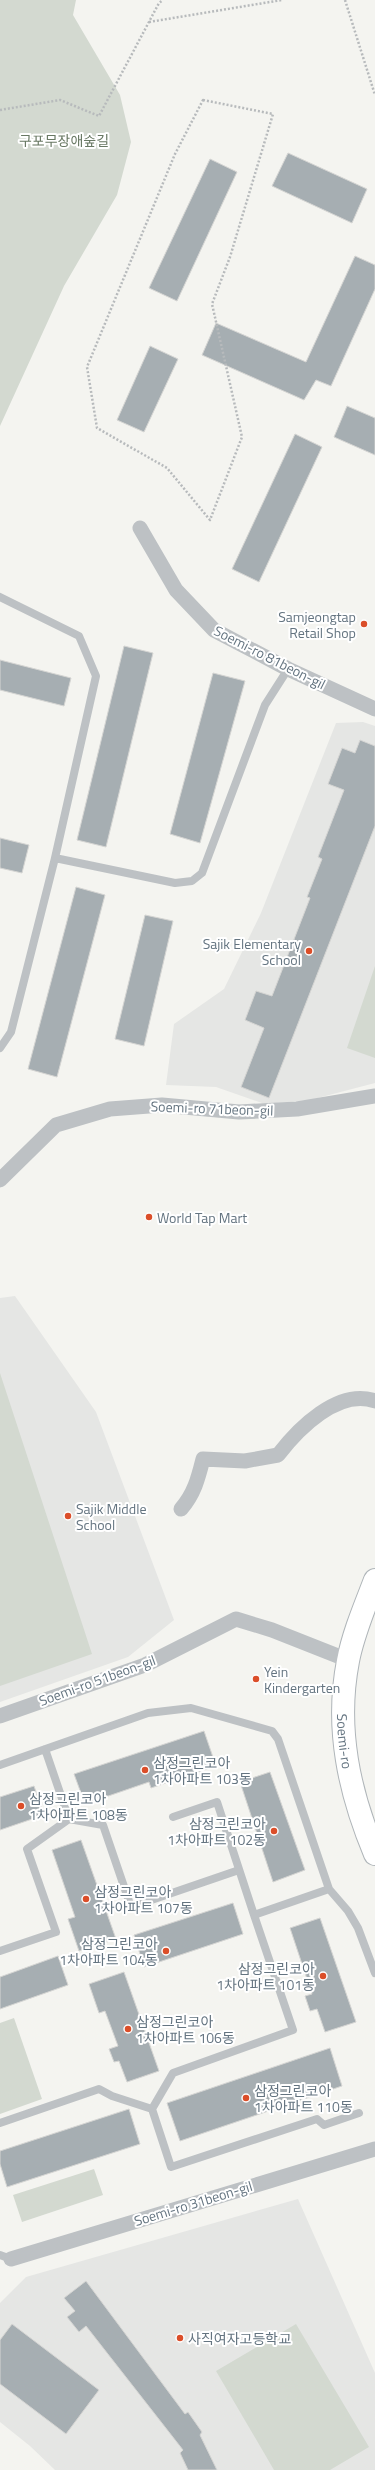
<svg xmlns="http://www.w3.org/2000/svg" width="375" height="2470" font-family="'Titillium Web','Noto Sans KR',sans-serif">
<rect width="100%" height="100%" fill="#f4f4f0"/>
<path fill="#e5e6e4" d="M363,722L375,726V1083L310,1100L265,1104L216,1087L166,1085L174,1024L224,989L261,913L336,723Z
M15,1296L96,1412L174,1620L128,1657L0,1702V1298Z
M298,2199L375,2373V2470H55L30,2446L0,2422V2303L26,2277Z"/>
<path fill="#d3d9d0" d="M0,0H76L73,15L120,95L131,142L117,195L64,286L0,426Z
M375,966V1058L347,1048Z
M0,1373L92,1654L0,1686Z
M14,2018L42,2099L0,2114V2023Z
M94,2169L103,2195L22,2222L13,2195Z
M296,2324L369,2447L330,2470H274L216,2371Z"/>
<path fill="#a6aeb2" stroke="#d5d5d3" d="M288,153L367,189L352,223L272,186Z
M210,159L237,172L177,301L149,288Z
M355,256L375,265V289L331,386L316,380L304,400L202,355L216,323L306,362Z
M150,346L178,359L144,432L117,420Z
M347,406L375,418V455L334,437Z
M295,434L322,447L259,582L232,569Z
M124,646L153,653L106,847L77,840Z
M0,660L71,678L64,706L0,690Z
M213,673L245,681L200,843L170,834Z
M360,740L375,746V826L269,1098L241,1087L264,1028L245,1020L256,991L272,996L310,898L307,897L322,859L318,857L344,790L328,784L342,748L355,753Z
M0,838L29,845L22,873L0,868Z
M76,887L105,895L57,1077L28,1069Z
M145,915L173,921L144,1046L115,1039Z
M204,1731L216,1766L151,1788L149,1782L85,1804L74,1774Z
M270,1772L305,1870L273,1882L240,1782Z
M34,1786L44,1815L0,1830V1797Z
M81,1840L116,1939L79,1951L68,1919L75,1917L52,1850Z
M233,1903L243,1934L144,1967L134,1935Z
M320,1918L356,2022L325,2032L317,2009L310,2011L305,1996L312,1994L290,1928Z
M58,1956L68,1985L0,2009V1977Z
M124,1972L159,2071L127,2082L119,2061L114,2062L109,2049L118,2046L105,2011L99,2013L89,1984Z
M330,2048L342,2086L180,2141L167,2103Z
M129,2109L140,2144L7,2187L0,2164V2151Z
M86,2281L185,2414L188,2412L202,2432L200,2435L217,2470H188L180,2453L183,2450L86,2326L79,2332L67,2317L75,2311L64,2298Z
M12,2324L99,2390L66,2434L0,2384V2340Z"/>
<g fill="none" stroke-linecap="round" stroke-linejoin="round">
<g stroke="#afb5b9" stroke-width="24">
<g id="secondary">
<path id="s1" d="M375,1580C365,1606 353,1634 348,1661C335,1728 349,1792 375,1854"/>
</g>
</g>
<path stroke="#b7babc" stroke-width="2.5" stroke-dasharray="2 2" stroke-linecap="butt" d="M345,0L375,95
M149,22L282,0
M203,100L273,114L230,257L212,304L242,437L210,520L167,468L97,428L87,367L175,154Z
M0,110L60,100L99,116L159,3L163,0"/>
<path stroke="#bdc1c4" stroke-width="8" d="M0,597L79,636L96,676L55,858
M0,1048L11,1032L55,858L175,883L192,881L202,873L265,705L288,669
M45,1749L69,1819L103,1825L131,1907L239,1870
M0,1765L148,1713L191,1708L272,1731L278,1739L329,1889L348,1911L358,1928L375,1973
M173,1817L217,1802L254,1915
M0,1951L56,1932L27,1849L69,1819
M152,2109L171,2167L317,2119L324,2125L359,2113
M0,2123L99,2089L112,2096L152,2109L173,2073L293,2030L254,1915L329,1889
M0,2255L11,2259"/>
<path stroke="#bdc1c4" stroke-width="15" d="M140,528L176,590L214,630L288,669L375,709
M0,1180L56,1125L110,1109L162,1105L239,1112L297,1109L375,1096
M181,1509C194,1494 198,1479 203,1459L245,1461L278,1455C298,1429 338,1388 375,1401
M0,1716L145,1665L236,1619L272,1630L348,1660
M11,2259L375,2149"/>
<use href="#secondary" stroke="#fff" stroke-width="22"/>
</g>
<g fill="#db4e29" stroke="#fff" stroke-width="1.5">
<circle cx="364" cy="624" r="4"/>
<circle cx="309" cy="951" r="4"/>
<circle cx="149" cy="1217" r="4"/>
<circle cx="68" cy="1516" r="4"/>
<circle cx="256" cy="1679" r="4"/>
<circle cx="145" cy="1770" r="4"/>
<circle cx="21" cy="1806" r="4"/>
<circle cx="274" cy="1831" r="4"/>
<circle cx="86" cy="1899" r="4"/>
<circle cx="166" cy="1951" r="4"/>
<circle cx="323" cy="1976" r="4"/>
<circle cx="128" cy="2029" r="4"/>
<circle cx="246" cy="2098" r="4"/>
<circle cx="180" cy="2338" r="4"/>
</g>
<g text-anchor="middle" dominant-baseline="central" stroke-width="4" stroke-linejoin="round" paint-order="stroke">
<g font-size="14" fill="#687863" stroke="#fff">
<text x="64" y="140">구포무장애숲길</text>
</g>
<g font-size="14" fill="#647480" stroke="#fff" text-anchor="start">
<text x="356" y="616" text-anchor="end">Samjeongtap<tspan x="356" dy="16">Retail Shop</tspan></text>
<text x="301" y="943" text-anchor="end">Sajik Elementary<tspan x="301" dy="16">School</tspan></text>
<text x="157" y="1217">World Tap Mart</text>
<text x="76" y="1508">Sajik Middle<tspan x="76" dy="16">School</tspan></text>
<text x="264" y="1671">Yein<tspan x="264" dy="16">Kindergarten</tspan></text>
<text x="153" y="1762">삼정그린코아<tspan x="153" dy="16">1차아파트 103동</tspan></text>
<text x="29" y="1798">삼정그린코아<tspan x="29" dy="16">1차아파트 108동</tspan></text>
<text x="266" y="1823" text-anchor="end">삼정그린코아<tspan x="266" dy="16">1차아파트 102동</tspan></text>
<text x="94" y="1891">삼정그린코아<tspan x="94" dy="16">1차아파트 107동</tspan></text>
<text x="158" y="1943" text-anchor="end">삼정그린코아<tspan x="158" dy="16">1차아파트 104동</tspan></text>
<text x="315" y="1968" text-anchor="end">삼정그린코아<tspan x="315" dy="16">1차아파트 101동</tspan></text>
<text x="136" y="2021">삼정그린코아<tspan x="136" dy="16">1차아파트 106동</tspan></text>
<text x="254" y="2090">삼정그린코아<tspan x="254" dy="16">1차아파트 110동</tspan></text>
<text x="188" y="2338">사직여자고등학교</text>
</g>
<g font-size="14" fill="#647480" stroke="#fff">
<text transform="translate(270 657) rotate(27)">Soemi-ro 81beon-gil</text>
<text transform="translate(212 1108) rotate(2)">Soemi-ro 71beon-gil</text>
<text transform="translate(97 1680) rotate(-20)">Soemi-ro 51beon-gil</text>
<text stroke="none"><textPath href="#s1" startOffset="166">Soemi-ro</textPath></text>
<text transform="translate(193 2203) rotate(-17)">Soemi-ro 31beon-gil</text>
</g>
</g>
</svg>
